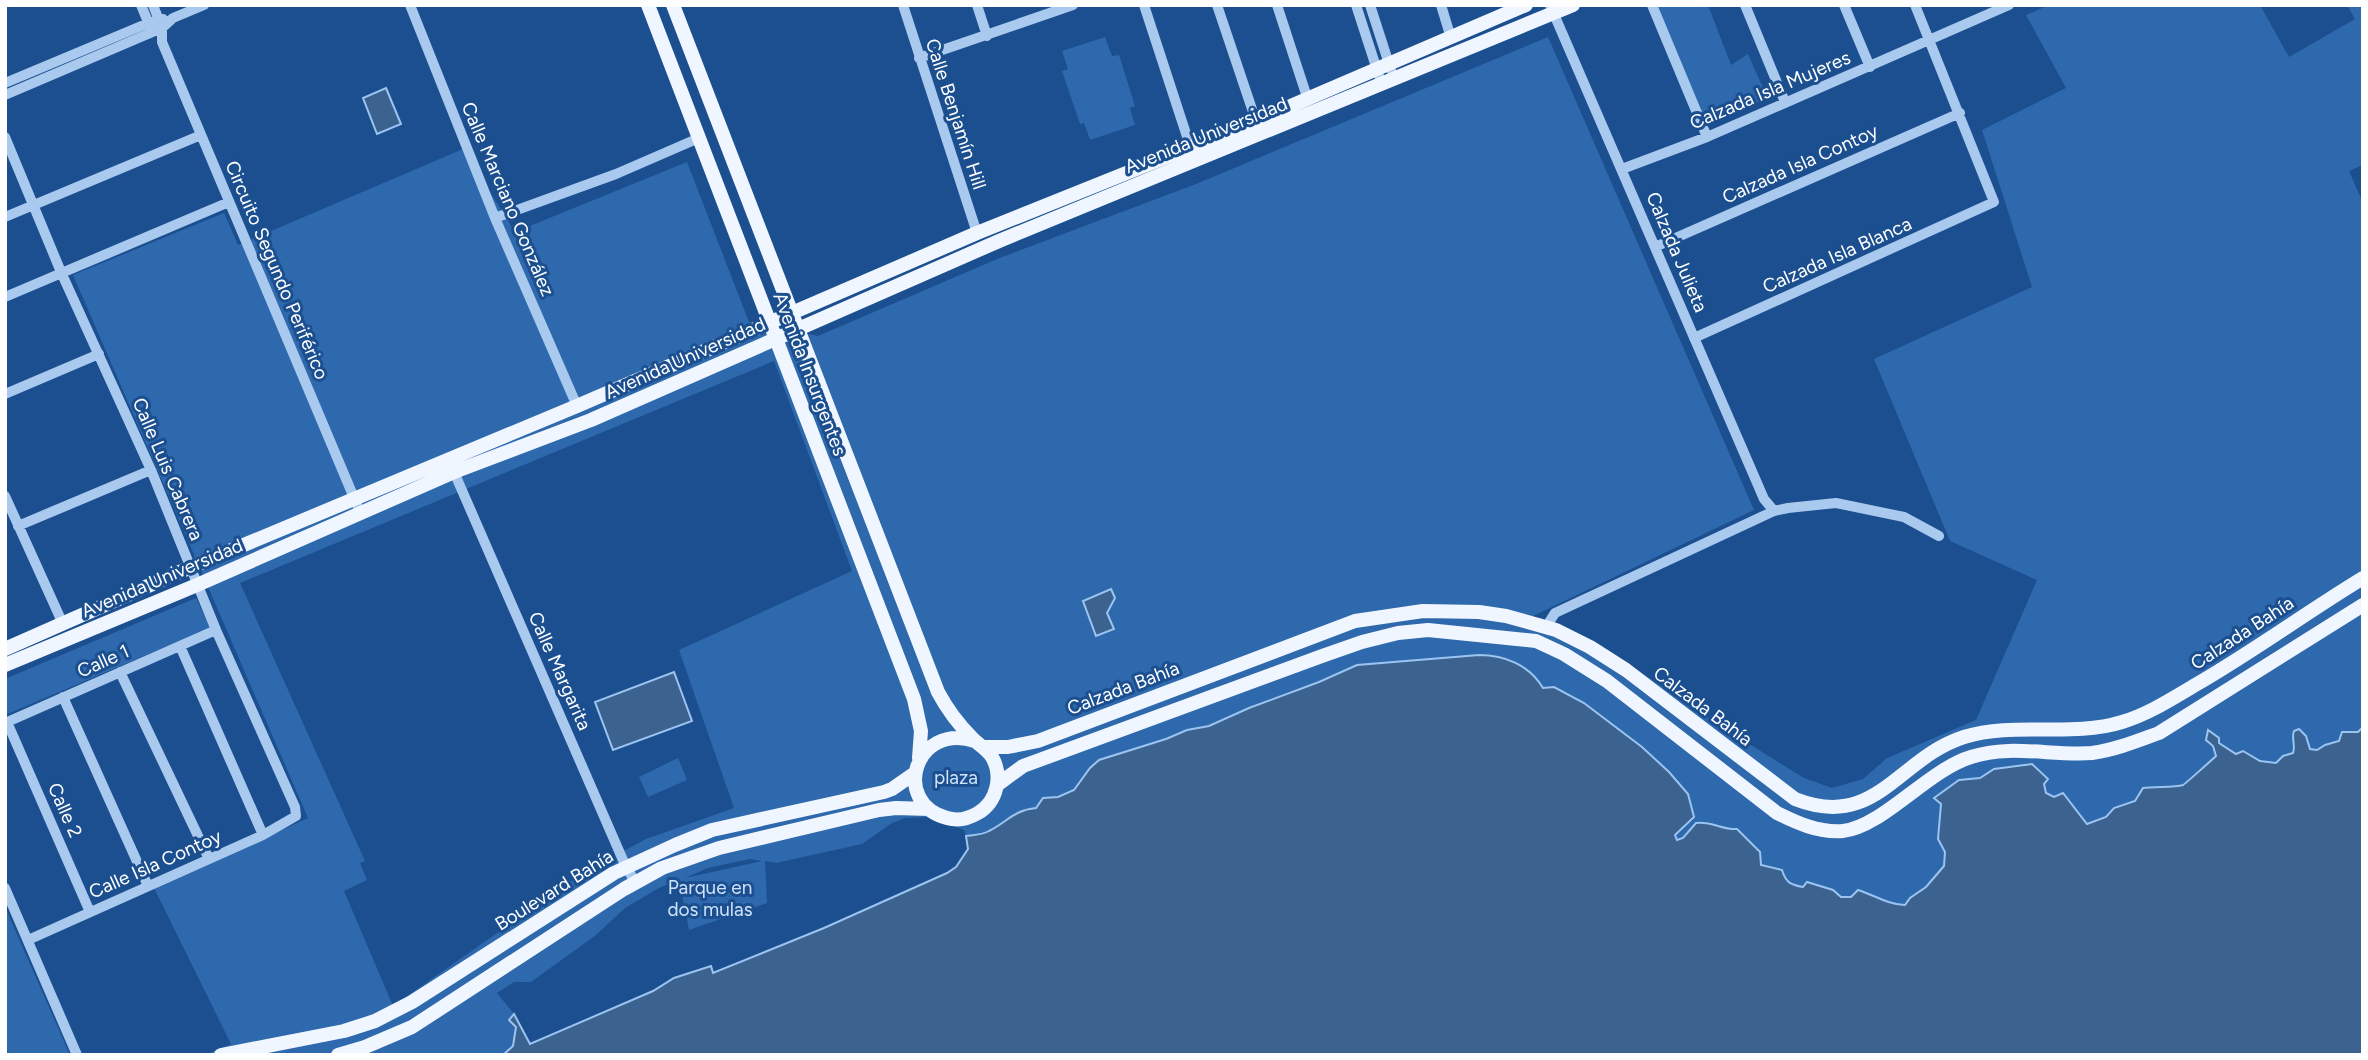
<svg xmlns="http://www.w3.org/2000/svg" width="2368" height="1060" font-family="Figtree,sans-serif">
<rect width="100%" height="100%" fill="#1b4f8f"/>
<path fill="#2e69ad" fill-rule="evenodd" d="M1656,5H1708L1731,65L1748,54L1768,99L1705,120Z
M2049,5H2260L2289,57L2355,19L2347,5H2363V165L2349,171L2363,203V1055H204L231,1044L154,888L308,818L73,275L224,213L238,245L463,149L515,232L687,162L749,322L818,336L997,259L1196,184L1548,37L1754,510L1531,617L1605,648L1725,729L1804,778L1832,788L1863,779L1887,758L1976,720L2037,580L1950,541L1874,359L2032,287L1982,130L2066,88L2026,15ZM774,361L852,571L679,650L734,808L646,839L584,872L393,1006L344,891L367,880L360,863L365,861L240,583ZM933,817L964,830C972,851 964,861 947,873L824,928L713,973L711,966L674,978L653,991L530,1044L514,1014L497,993L514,982H531L596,935L625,908L659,888L679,880L689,930L767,903L765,861L776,863L862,844L892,823L905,818ZM750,859L762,861L685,878L708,868Z
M1105,37L1112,56L1119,55L1135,106L1130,108L1135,125L1090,140L1084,123L1080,124L1062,71L1068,69L1062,51Z
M196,598L210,628L5,715V679Z
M678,758L687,780L648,797L639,777Z
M5,907L70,1055H5Z"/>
<path fill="#3c6290" stroke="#9cc4f0" stroke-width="2" d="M386,88L401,124L377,134L363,98Z
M1111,589L1115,598L1107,613L1114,629L1096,636L1083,601Z
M1479,655C1505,655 1529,665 1543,688L1554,687L1584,703L1642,747L1669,772L1688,794L1694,817L1675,835L1677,840L1683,838L1696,823C1712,821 1722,830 1737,829L1760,852L1761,865L1782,870C1786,883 1791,885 1803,887L1807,882L1833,890L1841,897H1851L1858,890C1874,895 1889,905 1905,905L1910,898L1926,887L1944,866L1945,852L1938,839L1941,804L1934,798L1959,780L1980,778L1994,769L2032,764L2048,779L2044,784L2046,793L2054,797L2063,793L2087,824L2106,817L2114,808L2135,801L2143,788C2154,786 2174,788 2183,785C2185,784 2214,758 2216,756L2213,746L2206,740L2208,730L2219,738V743L2236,754L2243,751L2260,761L2276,763L2283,756L2293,753C2296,745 2291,739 2294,731L2299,729L2306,736L2310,749L2317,750L2325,745L2339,741L2342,732H2358L2363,727V1055H503L513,1046L516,1027L509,1020L514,1014L530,1044L653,991L674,978L711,966L713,973L824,928L947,873L956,867L968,849L966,836C974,835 982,835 989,831C1007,822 1014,810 1036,808L1043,798L1058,797L1074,790L1090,768L1099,760L1166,739L1187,730L1209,726L1249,708L1319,682L1357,665Z
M674,672L692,721L613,750L595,702Z"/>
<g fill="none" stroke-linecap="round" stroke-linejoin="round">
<path stroke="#a9c9ee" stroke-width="10" d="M141,5L151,29
M153,5L162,28V42L360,512
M410,5L495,218L577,406
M903,5L977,233
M977,5L987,36
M1144,5L1192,152
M1217,5L1256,121
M1277,5L1307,97
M1356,5L1379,76
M1370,5L1391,70
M1441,5L1451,38
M1550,5L1764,499L1774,511
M1652,5L1707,137
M1745,5L1785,102
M1844,5L1870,67
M919,58L1073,5
M5,83L158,19H163
M5,95L162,28L173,18L204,5
M5,137L61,272L151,470L216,630L295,807L296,816L263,835L28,940
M1622,169L1707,137L2009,5
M5,217L201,135
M495,218L616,174L699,138
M1655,247L1960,113
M5,297L229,202
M1694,338L1994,202L1915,5
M5,394L99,354
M454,472L626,867L636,883
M5,496L63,624
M18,526L151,470
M1546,627L1555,613L1774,511L1788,508L1836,503L1904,517L1939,536
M180,646L263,835
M120,672L209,859
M63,697L148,886
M7,722L90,912
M5,723L216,630
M5,888L77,1055"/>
<path stroke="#f0f6ff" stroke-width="14" d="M648,5L914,699L921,731L919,758
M673,5L938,692C947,709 959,725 973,739C979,745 987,749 992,757C1003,776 997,802 978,813C968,819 957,821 947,818C891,803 914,722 975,741
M5,649L191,567L577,406L977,233L1256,121L1526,5
M5,665L197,585L454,472L591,420L999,241L1573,5
M984,747H1008L1038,741L1355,621L1423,611L1479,612L1506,616L1556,630L1590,647L1626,670L1795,799C1876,831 1898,758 1964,737C2015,721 2071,738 2122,722C2149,714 2173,698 2197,684C2254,651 2307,612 2363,578
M997,785L1023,766L1322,656L1362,642L1398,633L1428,630L1536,641L1564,654L1607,681L1777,813C1797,823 1819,833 1843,831C1882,827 1928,770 1971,757C2010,744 2052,756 2092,753C2115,750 2137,741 2159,733L2363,605
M221,1055L344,1031L375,1021L412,1002L614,873L675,845L712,830L884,792L892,789L915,773
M338,1055L365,1047L412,1027L624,889L662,868L719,848L879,810L896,808L929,809"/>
</g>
<g text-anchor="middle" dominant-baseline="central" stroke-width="6" stroke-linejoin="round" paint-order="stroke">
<g font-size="19" fill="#fff" stroke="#1b4f8f">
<text transform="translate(1770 90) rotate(-23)">Calzada Isla Mujeres</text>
<text transform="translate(956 114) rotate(72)">Calle Benjamín Hill</text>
<text transform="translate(1206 135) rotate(-22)">Avenida Universidad</text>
<text transform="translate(1800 164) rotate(-24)">Calzada Isla Contoy</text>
<text transform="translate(508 199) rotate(67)">Calle Marciano González</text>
<text transform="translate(1677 252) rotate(67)">Calzada Julieta</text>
<text transform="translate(1837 255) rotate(-24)">Calzada Isla Blanca</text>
<text transform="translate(277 270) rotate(67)">Circuito Segundo Periférico</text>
<text transform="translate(685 358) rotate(-24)">Avenida Universidad</text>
<text transform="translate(810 374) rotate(69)">Avenida Insurgentes</text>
<text transform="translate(168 469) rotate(67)">Calle Luis Cabrera</text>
<text transform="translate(162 578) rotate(-23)">Avenida Universidad</text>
<text transform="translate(2242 633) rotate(-33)">Calzada Bahía</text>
<text transform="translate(103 661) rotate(-24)">Calle 1</text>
<text transform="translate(560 671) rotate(66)">Calle Margarita</text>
<text transform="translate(1123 688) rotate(-21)">Calzada Bahía</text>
<text transform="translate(1703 706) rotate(37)">Calzada Bahía</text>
<text transform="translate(65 810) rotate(66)">Calle 2</text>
<text transform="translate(155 864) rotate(-24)">Calle Isla Contoy</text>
<text transform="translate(554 890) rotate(-32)">Boulevard Bahía</text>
</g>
<g font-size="19" fill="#cfe3fa" stroke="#1b4f8f">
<text x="956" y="777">plaza</text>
<text x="710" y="887">Parque en<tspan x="710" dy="22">dos mulas</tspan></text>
</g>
</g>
<rect width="2368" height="1060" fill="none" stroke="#ffffff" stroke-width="14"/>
</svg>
